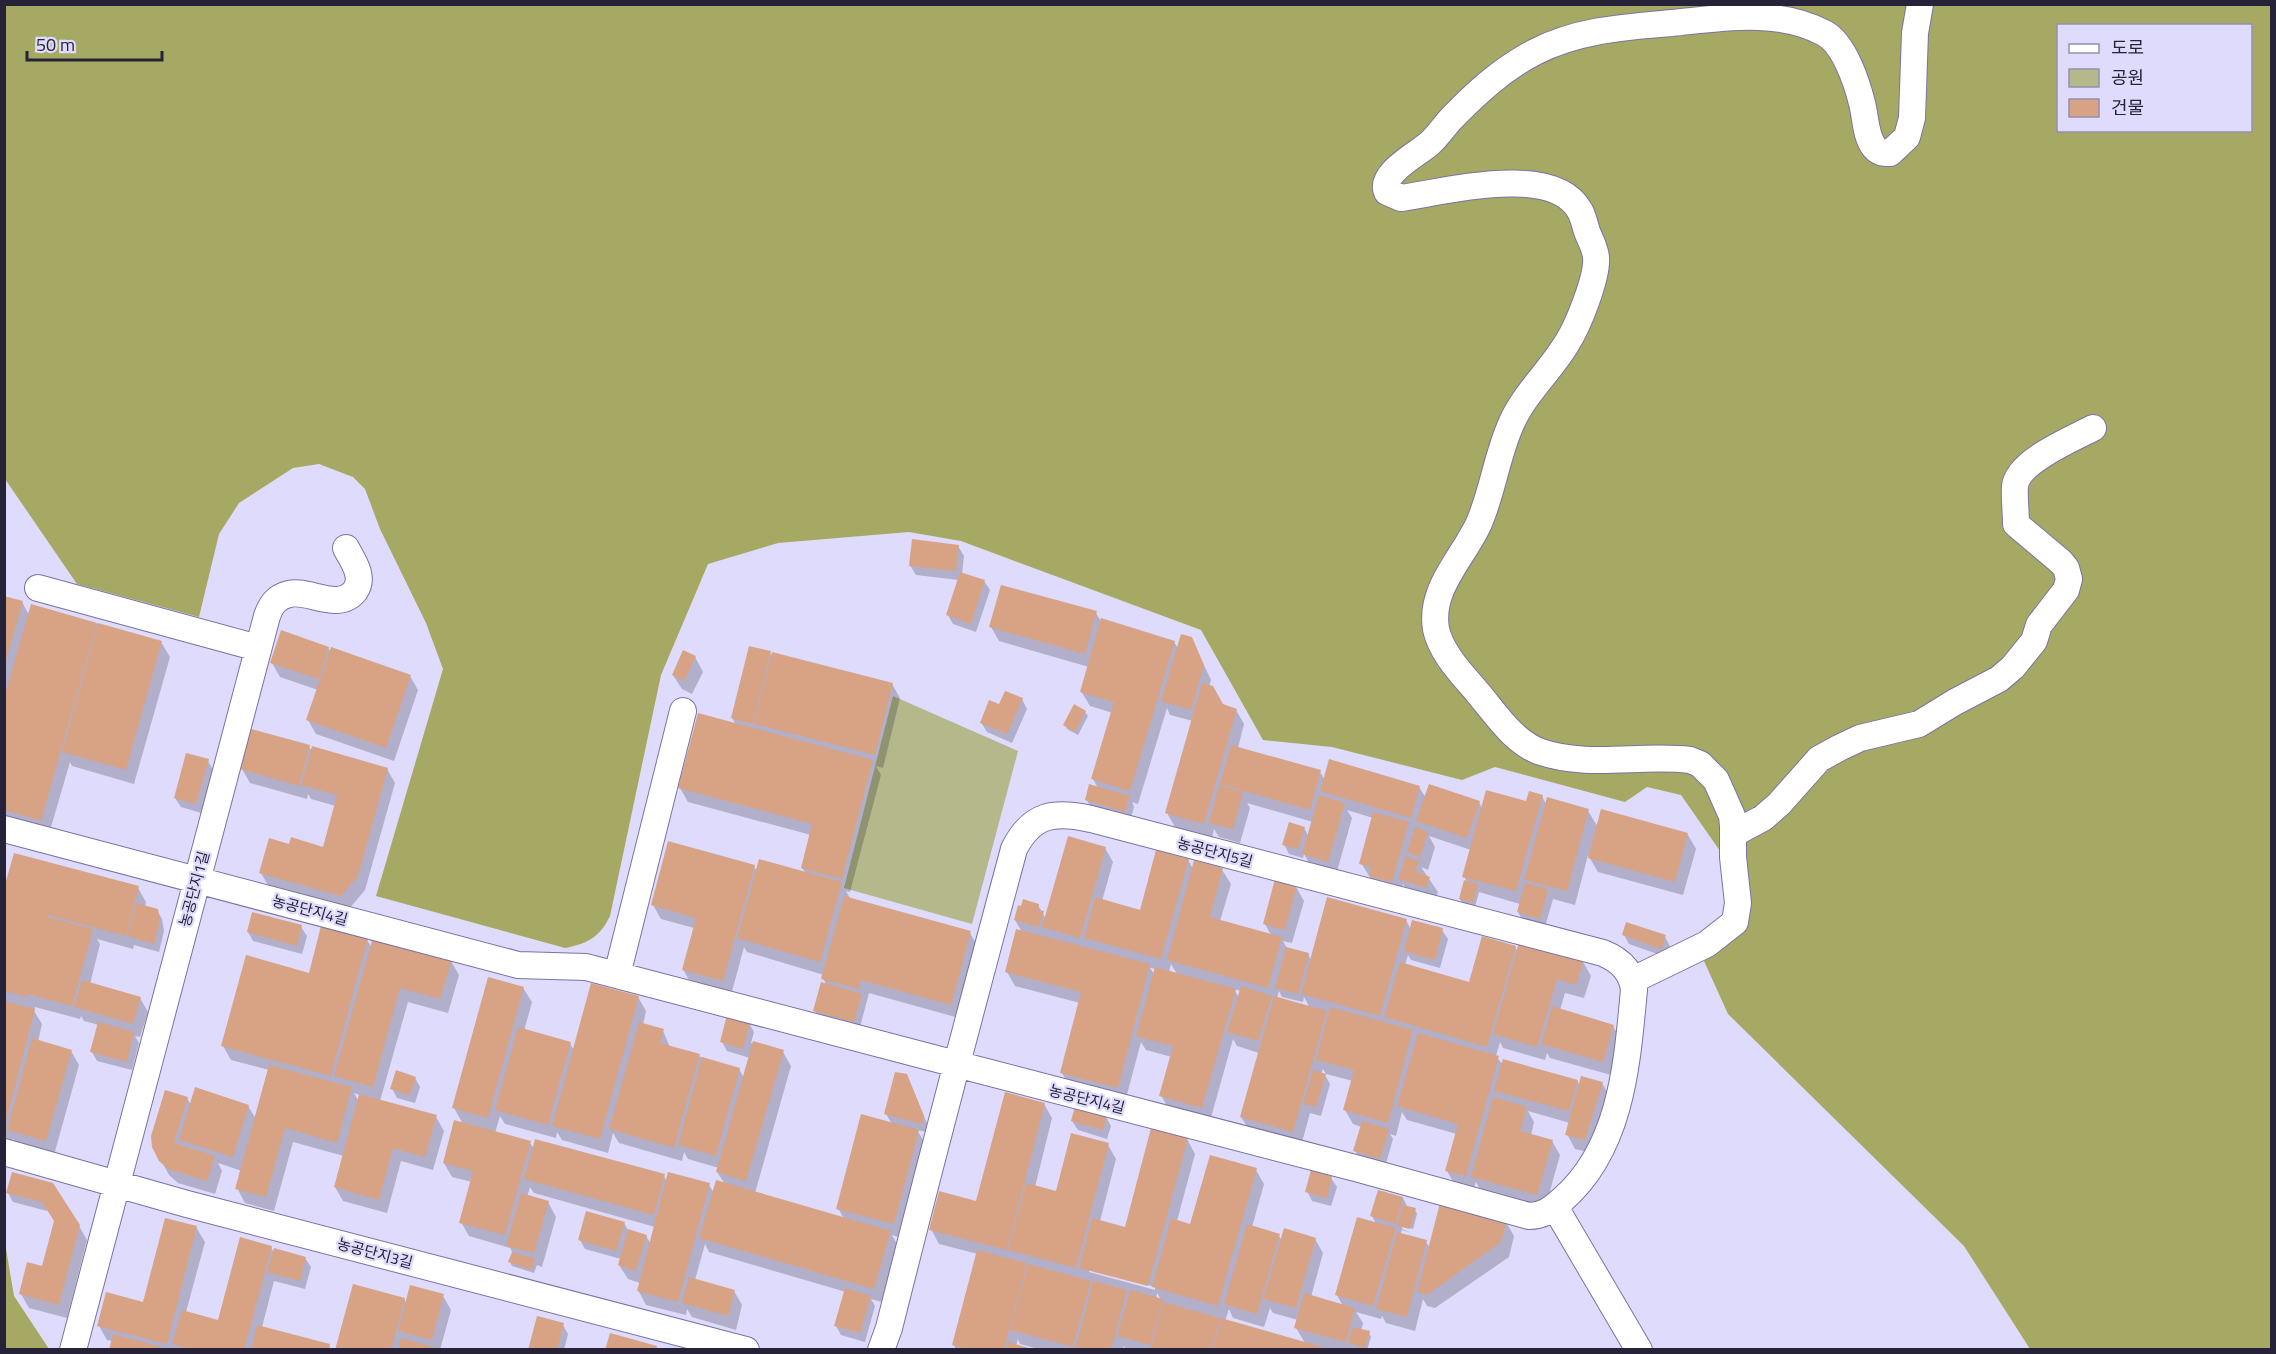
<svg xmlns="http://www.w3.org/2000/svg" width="2276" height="1354" font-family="'Titillium Web','Noto Sans KR',sans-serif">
<rect width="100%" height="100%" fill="#dedbfc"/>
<path fill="#b5b88b" d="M893,696L1018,751L972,924L844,888Z"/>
<path fill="#a6a963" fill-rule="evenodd" d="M4,5H2271V1349H2030L1964,1246L1728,1014L1704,961L1738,934L1743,884L1681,795L1647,787L1625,802L1495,767L1462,780L1332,747L1263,740L1201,630L961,541L909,532L778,543L708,564L661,675L610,916C600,937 587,944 565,948L376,896L443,669L426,623L380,529L365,489L353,477L319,464L293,468L239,503L219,534L199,617L77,584L5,479ZM2058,26H2250V130H2058Z
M4,1237L14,1296L49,1349H5Z"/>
<path fill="#0003" fill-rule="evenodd" d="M958,546L964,556L962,574L984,581L990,590L976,632L953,624L948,615L959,580L916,575L910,565Z
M4,597L22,602L29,615L32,605L161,642L170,657L134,784L72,766L70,762L49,834L4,822Z
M1096,613L1102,623L1174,642L1178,648L1191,638L1211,680L1209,687L1223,706L1236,710L1244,724L1238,748L1320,772L1325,780L1419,787L1426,798L1479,802L1482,808L1527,803L1542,796L1546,804L1588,811L1598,827L1688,835L1696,849L1683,895L1598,872L1588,855L1575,905L1553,899L1545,927L1523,921L1518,912L1520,904L1479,892L1475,907L1462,903L1460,899L1467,882L1464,876L1471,850L1429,836L1435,847L1428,870L1421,867L1438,892L1434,902L1408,893L1403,884L1400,896L1378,890L1361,863L1373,818L1347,810L1352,818L1336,875L1312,868L1304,854L1303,858L1289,854L1284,844L1304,828L1309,837L1313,822L1247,803L1250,808L1240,843L1219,837L1214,829L1212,838L1175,827L1167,813L1193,721L1170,715L1167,708L1138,804L1132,802L1134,807L1130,821L1092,809L1086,799L1098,788L1093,779L1113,713L1090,706L1081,691L1089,667L999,641L991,627Z
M328,648L331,652L410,676L418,690L394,761L316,734L308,720L318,690L280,677L272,663Z
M770,653L772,657L892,684L900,698L883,768L876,766L881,775L850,892L846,891L850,898L970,933L978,947L959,1018L869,993L859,1031L820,1020L815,1011L827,986L823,978L824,975L747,952L744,947L731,995L691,984L683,969L694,928L661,919L653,905L754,866L757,872L806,873L802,868L811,835L688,802L680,788L736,725L732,718Z
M695,657L703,672L692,694L682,689L673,675Z
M1022,699L1027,709L1012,743L987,732L981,722Z
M1085,712L1088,716L1078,735L1067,729L1065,725Z
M309,747L312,751L387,769L395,783L365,890L349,909L269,887L261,873L290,846L324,849L336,806L311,799L308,794L307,799L250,783L242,769Z
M208,761L213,770L201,813L181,807L175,798Z
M1105,848L1113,862L1102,901L1141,912L1188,860L1193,869L1222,870L1231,884L1220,921L1271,935L1265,924L1296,887L1304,901L1292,943L1283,941L1287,948L1308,954L1311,960L1406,920L1411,930H1442L1448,939L1440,968L1411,960L1408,955L1405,965L1470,984L1515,947L1518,952L1583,962L1591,976L1584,998L1565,993L1560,1010L1613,1026L1621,1040L1611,1075L1550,1058L1547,1053L1545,1060L1503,1048L1500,1042L1496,1056L1503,1065L1577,1081L1580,1086L1602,1083L1610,1097L1593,1153L1575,1149L1567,1134L1570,1123L1528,1111L1534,1122L1531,1135L1552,1141L1560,1155L1545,1209L1481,1191L1476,1182L1473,1190L1455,1185L1447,1171L1457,1134L1407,1120L1402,1112L1396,1136L1390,1134L1393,1139L1385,1167L1360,1160L1355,1150L1362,1127L1353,1124L1345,1110L1353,1081L1326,1074L1323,1069L1321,1074L1325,1075L1330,1084L1321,1116L1310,1113L1301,1146L1250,1131L1241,1117L1259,1053L1237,1046L1233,1039L1210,1121L1169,1110L1161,1095L1172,1057L1146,1050L1141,1042L1125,1102L1070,1087L1062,1073L1080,1003L1015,986L1007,972L1022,932L1015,920L1038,905L1046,919ZM1171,964L1177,974L1169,972ZM1150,968L1156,969L1155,975ZM1234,989L1241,991L1239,998ZM1279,991L1282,997L1303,1002L1304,997L1310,1008L1277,998Z
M4,876L8,882L138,888L146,902L145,907L157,910L162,919L164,931L159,952L134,945L133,949L97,939L100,944L90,984L140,998L148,1012L140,1037L135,1036L139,1043L132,1070L97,1061L92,1052L99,1025L84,1021L81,1016L80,1019L35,1007L34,1011L42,1024L38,1042L71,1051L79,1065L54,1155L16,1144L13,1138L11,1144L4,1142Z
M301,927L307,936L302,954L253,941L248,932Z
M1624,935L1665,937L1670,946L1666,957L1629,944Z
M367,940L372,948L451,961L459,975L448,1013L408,1002L380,1101L436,1117L444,1131L433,1170L401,1161L387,1213L343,1201L335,1187L344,1156L293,1142L274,1211L245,1203L237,1188L242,1171L218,1163L222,1171L215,1194L178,1183L169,1175L161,1160L187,1098L191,1105L248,1106L256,1119L269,1070L231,1060L223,1046L310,974ZM354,1093L360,1095L359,1102Z
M523,988L532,1002L524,1031L570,1044L574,1050L638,997L646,1011L643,1025L663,1031L670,1047L739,1069L744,1078L750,1058L727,1051L722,1042L749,1023L754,1032L751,1043L783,1052L791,1066L755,1193L844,1219L838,1208L892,1124L886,1114L911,1085L928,1126L927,1132L917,1130L926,1145L901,1238L892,1235L898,1246L882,1302L871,1299L875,1306L865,1342L841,1335L836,1326L846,1292L709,1252L705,1244L695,1280L734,1291L742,1305L736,1330L692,1317L687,1309L686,1315L646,1305L638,1290L640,1283L628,1279L619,1265L621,1259L585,1249L580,1240L624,1223L628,1230L646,1236L651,1244L655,1227L534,1193L530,1187L527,1197L548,1202L556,1217L542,1267L537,1265L534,1273L512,1266L510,1262L513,1253L510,1248L469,1236L461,1222L472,1182L452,1177L444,1163L463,1124L454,1108ZM500,1116L505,1124L556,1138L557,1132L562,1140L608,1153L613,1133L619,1143L682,1161L684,1152L688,1159L719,1168L717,1172L725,1184L714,1193L709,1185L667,1182L664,1176L534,1149L530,1143L495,1133Z
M415,1078L420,1087L415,1103L397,1098L392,1088Z
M1044,1104L1052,1118L1035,1187L1057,1193L1108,1145L1116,1159L1100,1221L1126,1228L1187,1139L1195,1154L1177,1221L1191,1226L1256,1170L1264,1184L1252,1227L1279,1236L1282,1241L1315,1239L1323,1253L1311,1297L1343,1306L1337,1295L1376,1224L1372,1216L1403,1198L1408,1208L1415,1210L1417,1214L1413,1229L1402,1225V1229L1412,1233L1402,1230L1400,1235L1426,1242L1430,1248L1506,1222L1514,1236L1509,1257L1435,1308L1427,1306L1423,1299L1415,1331L1386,1323L1382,1316L1381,1319L1356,1312L1363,1323L1361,1331L1369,1333L1371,1337L1367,1350L1325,1348L1326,1350H1126L1124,1346L1123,1350H1042L1020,1344L1018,1339L1016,1346L1029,1350H956L954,1345L978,1254L939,1244L931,1229L977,1203ZM1089,1269L1155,1287V1290L1089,1272ZM1157,1293L1162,1301L1156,1299ZM1270,1308L1273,1313L1298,1320L1296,1328L1305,1343L1225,1321L1229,1309L1233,1318L1264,1327Z
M1106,1117L1111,1126L1107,1139L1078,1130L1072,1121Z
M13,1173L79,1226L87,1240L67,1318L29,1308L21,1294L44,1268L56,1222L48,1209L47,1211L13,1202L8,1193Z
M1331,1178L1337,1187L1331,1206L1312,1201L1307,1191Z
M196,1227L205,1242L186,1312L219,1321L271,1247L274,1253L305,1258L311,1267L305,1289L274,1281L262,1327L329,1346L331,1350H111L113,1341L107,1340L99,1326L144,1303Z
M443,1296L451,1310L440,1350H336L404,1299L407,1304Z
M563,1325L568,1334L564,1350H530Z"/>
<path fill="#d8a385" d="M912,539L959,545L956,571L909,566Z
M960,572L985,580L971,624L946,615Z
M1001,585L1097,611L1085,654L989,627Z
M4,596L23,601L5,664H4Z
M31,604L97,623L41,821L4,810V698Z
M1101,618L1175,641L1130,791L1091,779L1114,702L1080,692Z
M98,623L162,641L126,770L62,752Z
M281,630L329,647L319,679L270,663Z
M1181,634L1192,637L1204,665L1191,710L1161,701Z
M749,646L771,651L753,724L731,718Z
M331,647L411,675L386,748L306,720Z
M683,650L696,656L684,681L672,675Z
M772,652L893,683L875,755L754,724Z
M1202,683L1213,686L1223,704L1237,709L1204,824L1165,813Z
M1005,691L1023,698L1007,734L980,723L989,700L999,704Z
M1074,704L1086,711L1075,732L1063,725Z
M698,713L873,760L842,879L801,868L812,824L678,788Z
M251,729L310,745L299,786L240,769Z
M1231,745L1321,770L1310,810L1220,784Z
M312,746L388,768L358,876L341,896L259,873L269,838L289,844L291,837L323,847L337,795L301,785Z
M186,753L209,759L196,804L174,798Z
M1329,759L1420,786L1411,818L1320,791Z
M1089,784L1130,796L1125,812L1085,800Z
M1429,784L1480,801L1467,838L1416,821Z
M1219,785L1243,792L1233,829L1209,823Z
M1486,790L1526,801L1529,791L1543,795L1516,891L1462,877Z
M1319,795L1345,803L1328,862L1302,854Z
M1547,797L1589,809L1567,891L1524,880Z
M1601,809L1688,833L1675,882L1588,858Z
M1373,812L1409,822L1392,882L1369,876L1371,867L1359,864Z
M1289,822L1305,827L1298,849L1282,845Z
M1415,827L1428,832L1420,857L1407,852Z
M1068,836L1106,847L1080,938L1042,927Z
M668,841L755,865L723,981L682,970L696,918L651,905Z
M1156,850L1189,859L1161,959L1084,938L1095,897L1140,910Z
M14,853L139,886L126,936L48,915V917L93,929L72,1006L27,994V997L4,991V888Z
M1406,856L1419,861L1415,871L1430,877L1426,888L1398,879Z
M759,859L842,882L820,962L737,938Z
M1194,860L1223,868L1210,917L1282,937L1268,988L1167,960Z
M1275,879L1297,885L1285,930L1263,924Z
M1464,880L1478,884L1473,903L1459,899Z
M1525,883L1548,889L1540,919L1517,912Z
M844,896L971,931L951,1005L861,980L859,989L821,979Z
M1327,897L1407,919L1380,1016L1301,994Z
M1023,899L1039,904L1038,910L1044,911L1039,927L1014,920L1018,905L1021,906Z
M136,903L158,909L160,921L154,944L127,936Z
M252,912L302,925L297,946L247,932Z
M1412,920L1443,928L1435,960L1404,951Z
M1626,922L1666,935L1661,949L1622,935Z
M321,926L368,938L331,1076L221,1046L246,955L309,973Z
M1016,929L1150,964L1118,1088L1060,1073L1081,992L1005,972Z
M1482,936L1516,946L1487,1047L1384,1017L1400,962L1469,982Z
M373,937L452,959L440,999L400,988L373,1087L334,1076Z
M1519,942L1584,960L1576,985L1557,979L1537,1047L1493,1034Z
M1286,947L1309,953L1298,994L1275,988Z
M1155,967L1236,989L1202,1108L1159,1096L1173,1046L1136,1036Z
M488,977L524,987L488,1118L452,1108Z
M82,980L141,997L133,1024L74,1007Z
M821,982L862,994L854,1022L813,1011Z
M591,983L639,996L600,1139L552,1126Z
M1241,986L1272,996L1258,1041L1227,1032Z
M1274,996L1327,1011L1293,1132L1240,1117Z
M4,1001L35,1009L5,1125L4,1124Z
M1552,1006L1614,1025L1603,1062L1541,1044Z
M1330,1007L1413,1030L1388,1123L1343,1110L1354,1070L1316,1060Z
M727,1015L750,1022L743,1049L720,1042Z
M98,1022L134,1032L127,1062L90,1052Z
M639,1022L664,1029L660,1043L700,1054L674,1148L609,1129Z
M518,1027L571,1042L548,1125L495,1110Z
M1418,1033L1499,1056L1466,1176L1445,1171L1458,1124L1397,1106Z
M32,1038L72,1050L46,1141L7,1130Z
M753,1041L784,1050L746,1181L716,1172Z
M702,1057L740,1068L716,1156L678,1145Z
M1503,1059L1578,1080L1569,1111L1494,1091Z
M269,1065L352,1087L337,1143L285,1128L266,1197L235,1189Z
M396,1070L416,1077L410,1095L390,1089Z
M1313,1070L1326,1074L1316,1107L1303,1104Z
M895,1072L907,1074L924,1116L922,1124L884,1114Z
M1581,1076L1603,1082L1585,1140L1565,1135Z
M195,1087L249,1105L233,1157L179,1140Z
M165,1090L188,1097L174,1143L215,1156L207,1181L168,1169L159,1161L152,1147L151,1136Z
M1005,1092L1045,1103L1007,1250L929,1230L939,1191L976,1201Z
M359,1094L437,1115L425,1157L393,1148L379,1200L334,1187Z
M1493,1097L1527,1107L1520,1131L1553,1140L1537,1195L1471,1177Z
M1075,1106L1107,1116L1103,1130L1071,1121Z
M861,1114L919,1130L894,1224L836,1209Z
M454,1120L531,1141L505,1235L459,1223L473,1171L443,1163Z
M1362,1121L1389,1129L1380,1159L1353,1151Z
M1151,1128L1188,1138L1148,1286L1079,1268L1092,1218L1125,1227Z
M1071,1133L1109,1143L1076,1268L1008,1250L1026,1183L1056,1191Z
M535,1139L665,1174L654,1215L524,1179Z
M1210,1155L1257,1168L1218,1306L1152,1287L1171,1218L1190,1224Z
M1311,1170L1332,1176L1327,1198L1305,1192Z
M12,1172L53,1183L80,1225L59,1305L19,1294L27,1262L42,1266L54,1221L42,1202L6,1193Z
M668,1172L710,1183L678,1302L637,1291Z
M716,1180L891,1231L874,1289L699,1238Z
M1378,1190L1403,1197L1396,1224L1370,1216Z
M521,1193L549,1201L534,1253L506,1246Z
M1440,1203L1507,1221L1501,1242L1427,1295L1417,1292Z
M1403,1205L1416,1208L1410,1229L1397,1226Z
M586,1211L625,1222L616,1251L578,1240Z
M1357,1217L1396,1228L1373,1306L1335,1295Z
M165,1218L197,1226L167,1344L97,1326L106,1292L143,1302Z
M1247,1224L1280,1234L1257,1314L1224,1304Z
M1284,1228L1316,1238L1296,1308L1263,1299Z
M628,1229L647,1235L636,1271L618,1265Z
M1397,1232L1427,1240L1407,1317L1376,1309Z
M240,1237L272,1246L244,1350H191L172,1344L182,1310L218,1320Z
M274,1248L306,1257L300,1281L267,1272Z
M977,1250L1027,1263L1004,1350H968L952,1345Z
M512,1252L535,1259L532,1270L508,1262Z
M1028,1264L1091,1281L1073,1347L1010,1330Z
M689,1277L735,1290L728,1316L682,1303Z
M1093,1281L1127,1290L1111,1350H1075Z
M353,1284L405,1298L391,1350H335Z
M410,1285L444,1294L432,1340L398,1331Z
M845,1288L871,1296L860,1333L834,1326Z
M1130,1290L1163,1299L1150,1345L1117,1336Z
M1304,1293L1355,1308L1346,1342L1294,1328Z
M1163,1302L1220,1318L1211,1350H1150Z
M537,1316L564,1323L557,1350H528Z
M1221,1318L1326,1348V1350H1212Z
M257,1325L330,1344L329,1350H251Z
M1353,1327L1370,1331L1365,1348L1348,1343Z
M610,1333L657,1346L656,1350H605Z
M113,1334L169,1349V1350H109Z
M401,1338L440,1349V1350H398Z
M1008,1342L1032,1349V1350H1006Z"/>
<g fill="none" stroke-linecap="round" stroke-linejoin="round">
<g stroke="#7a73a4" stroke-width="28">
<path id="minor" d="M38,588L258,648
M4,829L518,965L586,967L956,1064L1359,1169L1529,1216C1543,1216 1552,1209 1562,1200C1622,1148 1627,1063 1634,990C1632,971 1620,960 1603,953L1091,819C1055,811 1032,813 1014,849C971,1009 929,1168 889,1328L881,1350
M1733,834L1763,818L1779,804L1819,759L1839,748L1860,738L1919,724L1955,702L1999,679L2013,667L2034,641L2039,625L2066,590L2069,579L2066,568L2061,562L2016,524C2016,511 2014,498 2015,486C2018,461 2072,439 2093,428
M617,975L683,711
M1633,980L1707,944L1735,922L1738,903L1733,857V826L1732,816L1716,780L1700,764L1690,760C1642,754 1588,768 1541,752C1514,743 1495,713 1478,693C1462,674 1441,653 1436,629C1429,588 1464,557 1479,523C1493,491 1497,454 1512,422C1525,393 1551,370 1567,343C1578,326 1598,276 1596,257C1595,248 1591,241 1588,234C1585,227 1584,218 1580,211C1553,162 1445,192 1401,198L1387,192C1379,174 1417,154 1429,144C1437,137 1443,128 1450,120C1475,94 1502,69 1535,52C1577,30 1625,27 1672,23C1722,18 1777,8 1824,33C1844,43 1857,83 1862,103C1866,118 1865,135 1874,147C1879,153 1883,153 1890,153L1907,137L1912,118L1915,33L1920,4
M4,1152L187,1204L746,1350
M1555,1207L1639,1350
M73,1350L267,616C271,605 276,597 289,594C309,589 338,612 355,591C365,577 353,561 346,548"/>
</g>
<use href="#minor" stroke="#fff" stroke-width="26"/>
</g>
<g text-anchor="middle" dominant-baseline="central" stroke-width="4.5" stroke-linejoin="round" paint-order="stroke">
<g font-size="15" fill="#262338" stroke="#dedbfc">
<text transform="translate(1215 852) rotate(15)">농공단지5길</text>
<text transform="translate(194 889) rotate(-75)">농공단지1길</text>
<text transform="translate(310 910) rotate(15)">농공단지4길</text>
<text transform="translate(1087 1099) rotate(14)">농공단지4길</text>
<text transform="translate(375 1253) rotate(15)">농공단지3길</text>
</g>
</g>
<rect width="2276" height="1354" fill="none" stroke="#262338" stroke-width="12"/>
<rect x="2057" y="24" width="195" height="108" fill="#dedbfc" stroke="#9491ae" stroke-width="1.5"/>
<rect x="2069" y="44" width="30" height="9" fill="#ffffff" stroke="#9491ae" stroke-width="1.5"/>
<text x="2111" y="54" font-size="18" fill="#262338">도로</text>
<rect x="2069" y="69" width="30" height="18" fill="#b5b88b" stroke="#9491ae" stroke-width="1.5"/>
<text x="2111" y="84" font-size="18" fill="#262338">공원</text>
<rect x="2069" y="99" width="30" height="18" fill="#d8a385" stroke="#9491ae" stroke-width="1.5"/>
<text x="2111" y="114" font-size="18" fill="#262338">건물</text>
<path d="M27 51v9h135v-9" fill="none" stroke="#262338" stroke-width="3"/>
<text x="36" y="51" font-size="18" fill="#262338" stroke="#dedbfc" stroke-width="4.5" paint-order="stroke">50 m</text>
</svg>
